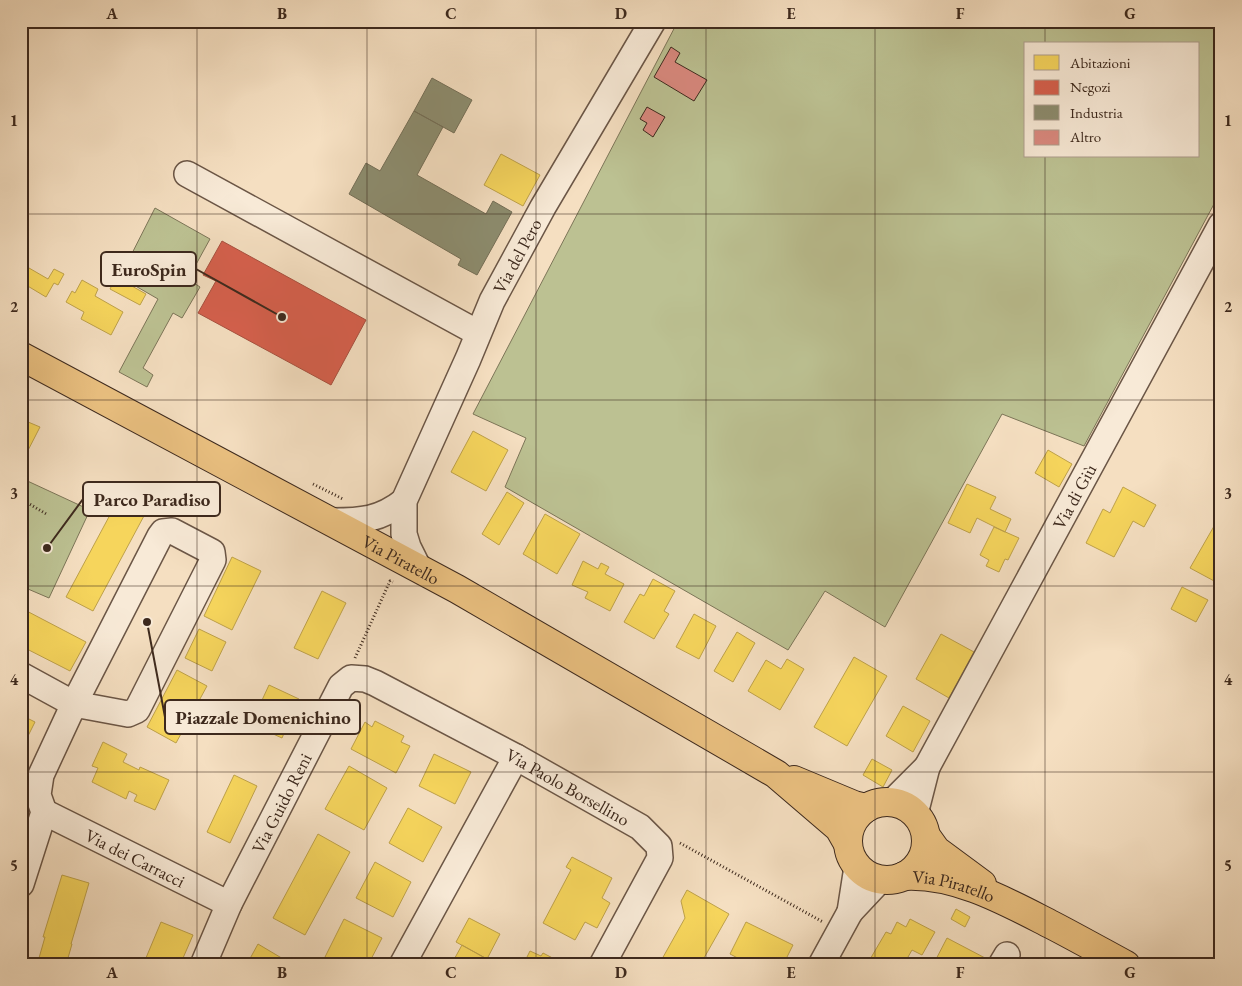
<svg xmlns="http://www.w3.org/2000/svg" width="1242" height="986" font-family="'EB Garamond',serif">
<rect width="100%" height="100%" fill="#f5dfc1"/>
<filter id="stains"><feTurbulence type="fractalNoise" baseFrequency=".004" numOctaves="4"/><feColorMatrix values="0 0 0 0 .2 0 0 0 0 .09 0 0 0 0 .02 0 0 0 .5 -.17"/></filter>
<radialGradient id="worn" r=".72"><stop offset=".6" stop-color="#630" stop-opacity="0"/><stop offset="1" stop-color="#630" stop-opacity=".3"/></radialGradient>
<path fill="#bcc192" stroke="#7c7558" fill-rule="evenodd" d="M678,21H1221V191L1084,446L1002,414L885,627L825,591L788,650L505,487L526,438L473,414ZM1026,44H1198V156H1026Z
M155,208L210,239L188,279L200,287L182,318L173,313L143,368L153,375L147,387L119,372L158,299L120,277Z
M21,478L90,510L49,598L21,586Z"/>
<path fill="#f6d55c" stroke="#bea149" d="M501,154L540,175L523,206L484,185Z
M29,268L48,279L54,269L64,274L58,285L54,283L46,297L21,282Z
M116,277L146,294L140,305L110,289Z
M82,280L98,289L95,296L123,312L111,335L81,319L84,312L66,302L72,291L75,293Z
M21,419L40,427L21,464Z
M473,431L508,450L486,491L451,472Z
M1048,450L1072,464L1059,487L1035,473Z
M967,484L996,497L990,509L1011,519L1005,532L977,518L970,533L948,523Z
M1123,487L1156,505L1144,527L1133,521L1114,557L1086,543L1103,509L1110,513Z
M507,492L524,503L499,545L482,534Z
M118,500L145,514L93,611L66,597Z
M545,514L580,534L557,574L523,554Z
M1221,514V573L1216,582L1190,568Z
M994,527L1019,538L1008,560L1005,559L999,572L986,566L989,560L980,555Z
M232,557L261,571L232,630L204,616Z
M583,561L598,569L601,563L609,567L605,574L624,584L610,611L585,598L588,592L572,585Z
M653,579L675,591L664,611L669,614L654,639L624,622L640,594L644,596Z
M1182,587L1208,600L1196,622L1171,609Z
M322,591L346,603L318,659L294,648Z
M21,608L86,642L70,671L21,646Z
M694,614L716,626L699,659L676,647Z
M199,629L226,642L212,671L185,658Z
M737,632L755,643L733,682L714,671Z
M941,634L974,652L949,698L916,679Z
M854,657L887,676L847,746L814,727Z
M787,659L804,669L780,710L748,691L766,660L781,669Z
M177,670L207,686L176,743L147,727Z
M269,685L299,699L282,738L251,724Z
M903,706L930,721L913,752L886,736Z
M21,715L35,722L21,750Z
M375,721L404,736L401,742L410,746L396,773L351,749L365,722L372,727Z
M103,742L127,754L123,762L139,770L140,767L169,780L155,810L134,801L137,795L129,791L126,799L92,782L98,768L92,766Z
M434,754L471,772L455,804L419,786Z
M872,759L892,770L883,787L863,775Z
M349,766L387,788L364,830L325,809Z
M234,775L257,786L230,843L207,832Z
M408,808L442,827L423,862L389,843Z
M318,834L350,852L305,935L273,918Z
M572,857L612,878L602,898L610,903L597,928L585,922L575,940L543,923L571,870L566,867Z
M375,862L411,882L393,917L356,898Z
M62,875L89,883L71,944H72L66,965H37L45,937H43Z
M687,890L729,914L700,965H646L662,959L685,918L681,901Z
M956,909L970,917L965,927L951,919Z
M469,918L500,934L487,959L456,942Z
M344,919L382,938L368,965H340L325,957Z
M910,919L935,932L922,955L912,950L908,957L918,962L916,965H875L869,961L886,932L891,934L897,922L906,927Z
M161,922L193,935L180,965H143Z
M746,922L793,945L783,965H751L730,954Z
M947,938L987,959L984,965H933Z
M258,944L290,963L289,965L247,964Z
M462,945L487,959L484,965H451Z
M530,951L541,956L543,953L566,965H523Z"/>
<path fill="#d6604d" stroke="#a8503f" d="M222,241L366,320L331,385L198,313L216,281L203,275Z"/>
<path fill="#8c8c6e" stroke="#746e56" d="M432,78L472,100L454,133L414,111Z
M414,111L443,127L417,175L486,214L493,201L512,212L477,275L458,265L461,259L349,194L366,163L380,171Z"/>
<path fill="#da897f" stroke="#3d291d" d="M671,47L680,53L675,62L707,80L694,101L654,77Z
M647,107L665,117L653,137L643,130L647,123L640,119Z"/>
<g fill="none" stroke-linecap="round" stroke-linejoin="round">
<g stroke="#6b5646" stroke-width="28">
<g id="minor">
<path d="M187,174L478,333"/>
<path d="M332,521C361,521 380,520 404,501"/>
<path id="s1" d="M418,567L408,547L404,534V501L468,359L492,301L543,207L653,21"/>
<path d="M21,675L74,704L128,714L137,710L213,560L212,552L172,531L163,532L160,536L74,704L41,775L38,795L44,812L21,884"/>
<path id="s2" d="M927,767L1221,225"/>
<path d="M892,802L927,767L915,814"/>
<path id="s3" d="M44,812L229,904"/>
<path d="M857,867L850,912L880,880"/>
<path id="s4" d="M203,965L229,904L341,686L351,678L365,679L375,683L516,757L640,827L659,846L660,858L602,965"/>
<path d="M402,965L516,757"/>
<path d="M821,965L850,912"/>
<path d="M1001,965L1007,955"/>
</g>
</g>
<g stroke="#3d291d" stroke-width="30">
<g id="major">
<path id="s5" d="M21,356L457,589L776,774L839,828L847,842"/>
<path d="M794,780L854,805L866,808"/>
<circle cx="887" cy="841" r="39"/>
<path d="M926,836L936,850L982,884"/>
<path id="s6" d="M904,876C956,873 1007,902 1052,925C1077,938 1102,952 1126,965"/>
</g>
</g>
<path stroke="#3d291d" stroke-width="3" stroke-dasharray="1 2.5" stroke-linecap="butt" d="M313,484L343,499
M21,499L48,515
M355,658L390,581L393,582
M680,843L823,922"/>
<use href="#minor" stroke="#f8ead7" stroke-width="25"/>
<use href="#major" stroke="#eac080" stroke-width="28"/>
</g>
<path fill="none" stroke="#3d291d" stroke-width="1" stroke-opacity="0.55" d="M197,21V965M367,21V965M536,21V965M706,21V965M875,21V965M1045,21V44M1045,156V965M21,214H1221M21,400H1221M21,586H1221M21,772H1221"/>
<g text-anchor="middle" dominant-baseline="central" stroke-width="5" stroke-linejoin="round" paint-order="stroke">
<g font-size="18" fill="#3d291d" stroke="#f8ead7">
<text stroke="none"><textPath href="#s1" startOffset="339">Via del Pero</textPath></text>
<text stroke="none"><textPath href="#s2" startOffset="308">Via di Giù</textPath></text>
<text stroke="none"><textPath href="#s5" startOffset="431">Via Piratello</textPath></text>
<text stroke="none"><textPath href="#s4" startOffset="568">Via Paolo Borsellino</textPath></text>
<text stroke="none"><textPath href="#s4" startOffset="180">Via Guido Reni</textPath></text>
<text stroke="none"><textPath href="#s3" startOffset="102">Via dei Carracci</textPath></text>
<text stroke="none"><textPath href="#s6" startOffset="51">Via Piratello</textPath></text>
</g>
</g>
<path fill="none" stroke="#3d291d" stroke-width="2" d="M282 317L196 269M47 548L83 499M147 622L165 717"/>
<g fill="#3d291d" stroke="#f8ead7" stroke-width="2">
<circle cx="282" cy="317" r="5"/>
<circle cx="47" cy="548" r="5"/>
<circle cx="147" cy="622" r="5"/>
</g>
<g fill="#f8ead7" stroke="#3d291d" stroke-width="2">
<rect x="101" y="252" width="95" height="34" rx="5"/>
<rect x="83" y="482" width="137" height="34" rx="5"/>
<rect x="165" y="700" width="195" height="34" rx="5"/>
</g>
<g font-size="19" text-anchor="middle" font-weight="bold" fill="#3d291d">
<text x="149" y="276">EuroSpin</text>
<text x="152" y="506">Parco Paradiso</text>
<text x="263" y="724">Piazzale Domenichino</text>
</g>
<rect width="1242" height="986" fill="none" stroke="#f5dfc1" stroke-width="55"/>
<rect x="1024" y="42" width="175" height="115" fill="#f8ead7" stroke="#ad9d8d"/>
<rect x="1034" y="55" width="25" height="15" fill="#f6d55c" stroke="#ad9d8d"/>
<text x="1070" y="68" font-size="15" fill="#3d291d">Abitazioni</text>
<rect x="1034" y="80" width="25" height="15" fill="#d6604d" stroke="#ad9d8d"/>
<text x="1070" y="92" font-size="15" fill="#3d291d">Negozi</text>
<rect x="1034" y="105" width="25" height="15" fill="#8c8c6e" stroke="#ad9d8d"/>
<text x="1070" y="118" font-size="15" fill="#3d291d">Industria</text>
<rect x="1034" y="130" width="25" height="15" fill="#da897f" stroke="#ad9d8d"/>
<text x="1070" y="142" font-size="15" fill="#3d291d">Altro</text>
<rect x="28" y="28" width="1186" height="930" fill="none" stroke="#3d291d" stroke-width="2"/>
<g font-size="16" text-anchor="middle" font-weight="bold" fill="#3d291d">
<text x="112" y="19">A</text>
<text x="282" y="19">B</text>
<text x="451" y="19">C</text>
<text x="621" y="19">D</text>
<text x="791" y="19">E</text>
<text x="960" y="19">F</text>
<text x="1130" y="19">G</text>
<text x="14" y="126">1</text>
<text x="1228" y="126">1</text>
<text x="14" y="312">2</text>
<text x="1228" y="312">2</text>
<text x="14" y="499">3</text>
<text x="1228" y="499">3</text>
<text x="14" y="685">4</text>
<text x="1228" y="685">4</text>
<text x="14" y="871">5</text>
<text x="1228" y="871">5</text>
<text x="112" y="978">A</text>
<text x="282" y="978">B</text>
<text x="451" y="978">C</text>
<text x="621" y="978">D</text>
<text x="791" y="978">E</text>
<text x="960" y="978">F</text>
<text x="1130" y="978">G</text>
</g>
<rect width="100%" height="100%" filter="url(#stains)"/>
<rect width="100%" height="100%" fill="url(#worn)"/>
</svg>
